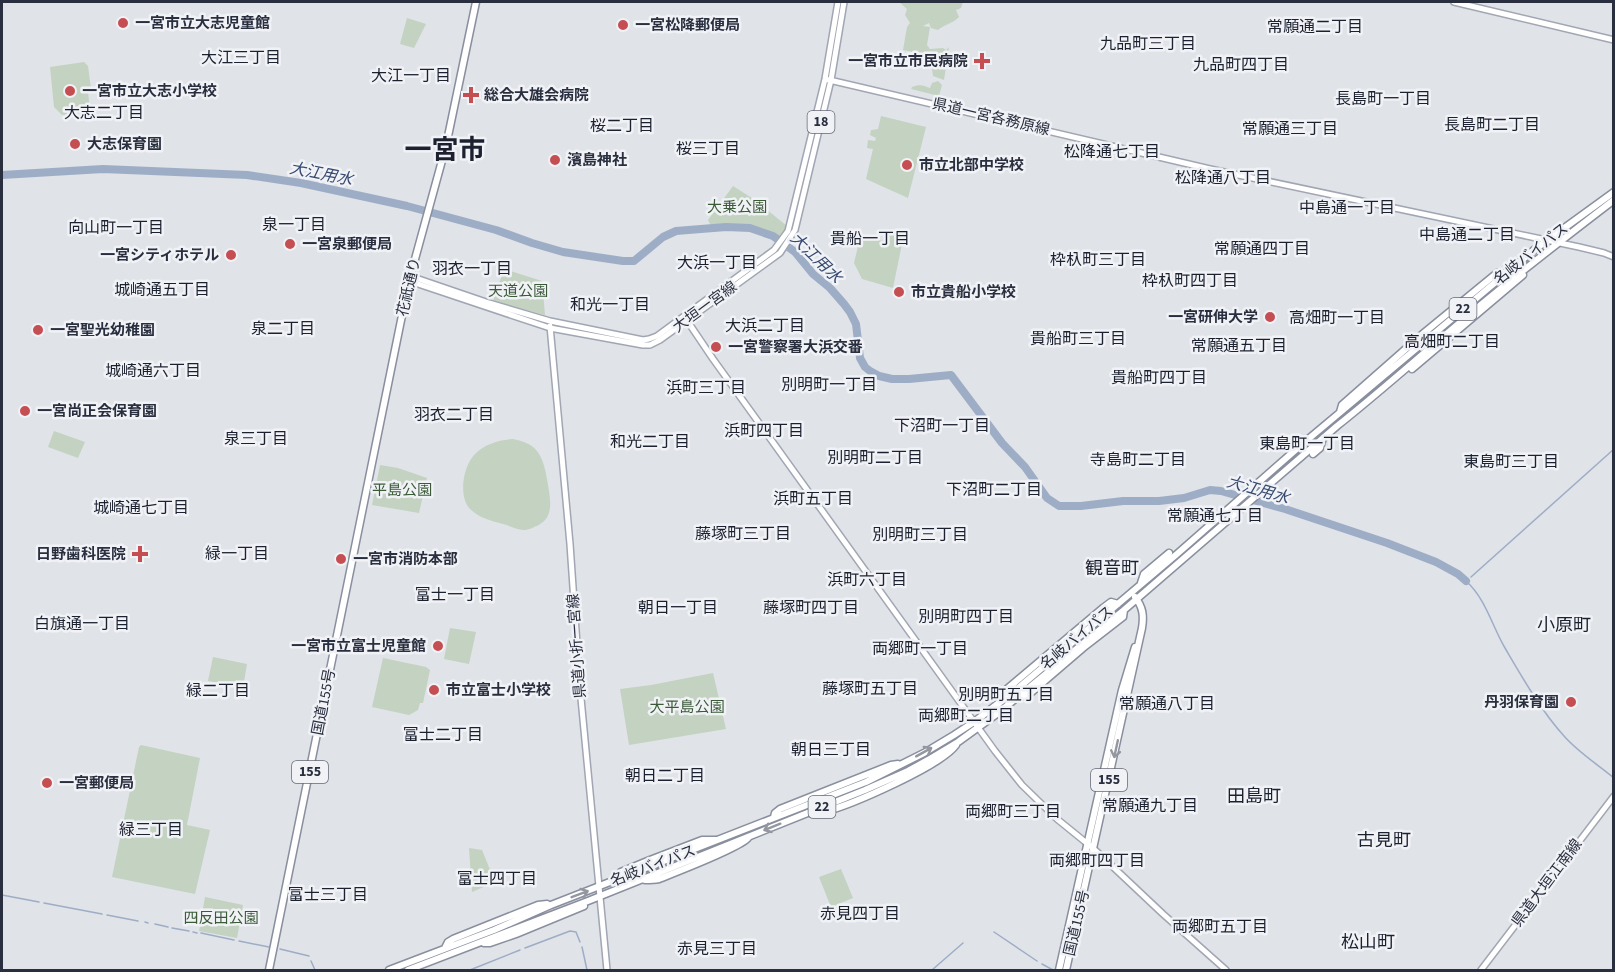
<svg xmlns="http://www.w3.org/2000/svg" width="1615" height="972" font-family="'Source Sans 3','Noto Sans JP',sans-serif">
<rect width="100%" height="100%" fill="#e0e3e8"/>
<path fill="#c4d2c2" d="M899,2H963L961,8L956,10L959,17C952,24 945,24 938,30L931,28L929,23L923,26L930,27L927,45L930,49L943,48L946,50L949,47L944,80L933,76L931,61L924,54L903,50L907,27L910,23L905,15L907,9Z
M407,18L426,24L414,48L400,44Z
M84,62L88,66L91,89L88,91L90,112L62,115L54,107L50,67Z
M938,81L942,85L939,96L911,89L912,87C919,84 923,85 930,88L932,83Z
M881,116L926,127L908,198L866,179L873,149L867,148L868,140L875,141L876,138L870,135L871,130L878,129Z
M733,186L755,200L787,226L780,237C760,223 734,223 711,226L708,220Z
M886,231L904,234L893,288L862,279L854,263L860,238H867L883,241Z
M504,269L542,281L545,315L493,301Z
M54,431L85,442L78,458L48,447Z
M513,439C521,441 531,443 537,451C544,460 546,473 548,485C551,503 554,520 534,527C533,528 526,530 525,530C518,530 510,526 503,524C492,521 479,518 470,509C458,496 463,466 475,454C485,444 499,440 513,439Z
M380,465L398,468L427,478L419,513L372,505Z
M450,628L476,632L469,664L444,659Z
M213,657L247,664L243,687L208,681Z
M383,658L426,667L430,670L423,703H420L418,710L409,715L372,707Z
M713,673L726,729L629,745L620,689L651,685Z
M141,745L200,758L187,825L210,830L195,894L112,877L139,747Z
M469,848L482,850L495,882L472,892Z
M841,869L853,898L831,907L819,877Z
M205,897L243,905L237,938L199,931Z"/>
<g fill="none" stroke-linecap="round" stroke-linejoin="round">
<path stroke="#9eadc6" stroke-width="1.5" d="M1471,577L1614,449
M1468,579L1466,581C1486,599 1492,626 1505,648C1522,677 1542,712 1564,736C1578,752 1597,764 1614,778
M2,895L39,902
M44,903L102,914
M107,915L138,921
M145,922L148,923
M155,924L168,927
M172,928L189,931
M193,932L197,933
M994,932L1037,961
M201,933L234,940
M239,941L269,947
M582,947L587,970
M525,948L570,931L576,932L580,942
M280,949L309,956
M311,961L315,970
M1042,964L1053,970
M470,970L520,950
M932,970L963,943"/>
<path stroke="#9eadc6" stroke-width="8" d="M2,175L103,169L247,175L301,183L407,206L496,230L532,243L563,252L623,261H634L663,237L676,231L726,227L750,228L773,236L795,252L813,274L830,288L844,304L850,312L856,324L860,358L865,367L870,371L879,376L892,379H909L951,375L1002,443L1025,467L1047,498L1059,506H1081L1123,501H1159L1184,498L1210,490L1221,491L1285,509L1387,543L1436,562L1458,574L1466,581"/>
<g stroke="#a1a6b3" stroke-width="8">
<path id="major" d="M1454,2L1614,40
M825,79L1210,169L1579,247L1604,253L1614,257
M410,276L489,303L550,321L643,340L649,339L657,336L774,250L788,231L825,79L838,2
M409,281L550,328L643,345H650L660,340L780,253L795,230L831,80L844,2
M684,316L713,359L995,751L1022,785L1057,819L1094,849L1163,914L1226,970
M550,326L570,544L580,688L607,970
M1481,970L1614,796"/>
</g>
<g stroke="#898f9e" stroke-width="9">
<path id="highway" d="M1412,369L1523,275
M1340,412L1342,405L1425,332L1497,273H1506
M1313,454L1320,448L1323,438
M1141,583L1144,574L1169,553
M1018,696H1027L1083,648L1123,617L1124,610
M1003,699V695L1007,689L1103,608L1111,602L1118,604
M810,813C814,813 819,813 824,812C851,805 941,766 956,745
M774,817L775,813L780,809L891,765L898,764
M617,880L621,872L650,860L702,840H716
M645,880C649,880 654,880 659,879C674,873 740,848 748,838
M484,943H490L516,934L584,906
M445,948L448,942L453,939L538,905L547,904
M269,970L409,281L446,146L476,2
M389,970L494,930L551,905L866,782L924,753L954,735L974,722L1016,690L1177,554L1300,446L1534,250L1614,192
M408,970L588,901L865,790L908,771L928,760L958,742L998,713L1124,610L1337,426C1380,392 1421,355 1463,320C1512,278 1563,239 1614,200
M1059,970L1122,690L1135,647
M1066,970L1142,628C1144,616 1143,607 1135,597"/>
</g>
<use href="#major" stroke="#fff" stroke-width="5"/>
<use href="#highway" stroke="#fff" stroke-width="6"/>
</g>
<defs><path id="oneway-shaft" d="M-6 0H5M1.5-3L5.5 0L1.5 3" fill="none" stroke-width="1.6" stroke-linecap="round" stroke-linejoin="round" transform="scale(1.5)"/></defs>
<g stroke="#94979f">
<use href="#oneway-shaft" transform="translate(1116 749) rotate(102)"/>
<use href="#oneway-shaft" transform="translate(924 752) rotate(-29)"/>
<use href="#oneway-shaft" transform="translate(772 827) rotate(158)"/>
<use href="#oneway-shaft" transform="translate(580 894) rotate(-21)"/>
</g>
<g fill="#c54e53" stroke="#f0f2f6" stroke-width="2">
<circle cx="123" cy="23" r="6"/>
<circle cx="623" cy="25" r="6"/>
<path d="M979 52h6v6h6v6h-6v6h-6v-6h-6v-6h6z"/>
<circle cx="70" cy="91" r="6"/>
<path d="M468 86h6v6h6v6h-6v6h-6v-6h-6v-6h6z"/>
<circle cx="75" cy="144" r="6"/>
<circle cx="555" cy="160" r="6"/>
<circle cx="907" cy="165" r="6"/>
<circle cx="290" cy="244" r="6"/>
<circle cx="231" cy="255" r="6"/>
<circle cx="899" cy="292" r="6"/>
<circle cx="1270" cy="317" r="6"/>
<circle cx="38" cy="330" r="6"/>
<circle cx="716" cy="347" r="6"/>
<circle cx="25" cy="411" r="6"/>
<path d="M137 545h6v6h6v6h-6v6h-6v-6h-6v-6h6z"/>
<circle cx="341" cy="559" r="6"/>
<circle cx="438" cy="646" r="6"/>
<circle cx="434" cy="690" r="6"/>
<circle cx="1571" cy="702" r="6"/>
<circle cx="47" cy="783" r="6"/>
</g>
<g text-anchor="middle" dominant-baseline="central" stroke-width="5" stroke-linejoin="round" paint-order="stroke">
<g fill="#f0f2f6" stroke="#656a76" stroke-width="1.5">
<rect x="807.5" y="111" width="27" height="22" rx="4.5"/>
<rect x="1449.5" y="298" width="27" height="22" rx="4.5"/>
<rect x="292" y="761" width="36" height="22" rx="4.5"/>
<rect x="1091" y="769" width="36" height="22" rx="4.5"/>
<rect x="808.5" y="796" width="27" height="22" rx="4.5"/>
</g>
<g font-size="14" font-weight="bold" fill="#2a2f3f">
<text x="821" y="122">18</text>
<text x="1463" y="309">22</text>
<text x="310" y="772">155</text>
<text x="1109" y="780">155</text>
<text x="822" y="807">22</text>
</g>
<g font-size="15" font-weight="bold" fill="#2a2f3f" stroke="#f0f2f6" text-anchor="start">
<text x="135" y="23">一宮市立大志児童館</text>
<text x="635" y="25">一宮松降郵便局</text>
<text x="968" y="61" text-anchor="end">一宮市立市民病院</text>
<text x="82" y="91">一宮市立大志小学校</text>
<text x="484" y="95">総合大雄会病院</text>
<text x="87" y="144">大志保育園</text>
<text x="567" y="160">濱島神社</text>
<text x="919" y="165">市立北部中学校</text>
<text x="302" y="244">一宮泉郵便局</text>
<text x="219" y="255" text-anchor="end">一宮シティホテル</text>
<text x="911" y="292">市立貴船小学校</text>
<text x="1258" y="317" text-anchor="end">一宮研伸大学</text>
<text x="50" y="330">一宮聖光幼稚園</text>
<text x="728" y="347">一宮警察署大浜交番</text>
<text x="37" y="411">一宮尚正会保育園</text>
<text x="126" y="554" text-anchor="end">日野歯科医院</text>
<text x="353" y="559">一宮市消防本部</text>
<text x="426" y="646" text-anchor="end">一宮市立富士児童館</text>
<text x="446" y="690">市立富士小学校</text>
<text x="1559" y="702" text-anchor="end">丹羽保育園</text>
<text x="59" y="783">一宮郵便局</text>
</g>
<g font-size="15" fill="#2a2f3f" stroke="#f0f2f6">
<text transform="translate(991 117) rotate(13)">県道一宮各務原線</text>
<text transform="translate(1531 254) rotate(-38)">名岐バイパス</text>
<text transform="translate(409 287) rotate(-77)">花祇通り</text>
<text transform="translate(705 307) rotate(-36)">大垣一宮線</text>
<text transform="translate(1077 638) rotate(-40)">名岐バイパス</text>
<text transform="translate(577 646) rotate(-94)">県道小折一宮線</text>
<text transform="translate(324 702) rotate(-79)">国道155号</text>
<text transform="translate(653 866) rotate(-21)">名岐バイパス</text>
<text transform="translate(1547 883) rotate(-53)">県道大垣江南線</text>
<text transform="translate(1077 923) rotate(-77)">国道155号</text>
</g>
<g font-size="15" fill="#3b5a38" stroke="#f0f2f6">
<text x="737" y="207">大乗公園</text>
<text x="518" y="291">天道公園</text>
<text x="402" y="490">平島公園</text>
<text x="687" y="707">大平島公園</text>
<text x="221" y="918">四反田公園</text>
</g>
<g font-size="16" fill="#1c2130" stroke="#f0f2f6">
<text x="1315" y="27">常願通二丁目</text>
<text x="1148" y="44">九品町三丁目</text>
<text x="241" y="58">大江三丁目</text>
<text x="1241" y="65">九品町四丁目</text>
<text x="411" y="76">大江一丁目</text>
<text x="1383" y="99">長島町一丁目</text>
<text x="104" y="113">大志二丁目</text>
<text x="1492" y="125">長島町二丁目</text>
<text x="622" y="126">桜二丁目</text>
<text x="1290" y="129">常願通三丁目</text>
<text x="708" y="149">桜三丁目</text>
<text x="1112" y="152">松降通七丁目</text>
<text x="1223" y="178">松降通八丁目</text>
<text x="1347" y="208">中島通一丁目</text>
<text x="294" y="225">泉一丁目</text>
<text x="116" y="228">向山町一丁目</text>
<text x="1467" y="235">中島通二丁目</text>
<text x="870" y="239">貴船一丁目</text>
<text x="1262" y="249">常願通四丁目</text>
<text x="1098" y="260">枠杁町三丁目</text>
<text x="717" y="263">大浜一丁目</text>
<text x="472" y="269">羽衣一丁目</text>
<text x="1190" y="281">枠杁町四丁目</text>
<text x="162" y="290">城崎通五丁目</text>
<text x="610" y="305">和光一丁目</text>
<text x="1337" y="318">高畑町一丁目</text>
<text x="765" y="326">大浜二丁目</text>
<text x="283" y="329">泉二丁目</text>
<text x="1078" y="339">貴船町三丁目</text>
<text x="1452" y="342">高畑町二丁目</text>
<text x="1239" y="346">常願通五丁目</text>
<text x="153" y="371">城崎通六丁目</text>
<text x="1159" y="378">貴船町四丁目</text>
<text x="829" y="385">別明町一丁目</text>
<text x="706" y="388">浜町三丁目</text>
<text x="454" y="415">羽衣二丁目</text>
<text x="942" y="426">下沼町一丁目</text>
<text x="764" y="431">浜町四丁目</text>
<text x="256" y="439">泉三丁目</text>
<text x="650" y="442">和光二丁目</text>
<text x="1307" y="444">東島町一丁目</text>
<text x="875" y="458">別明町二丁目</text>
<text x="1138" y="460">寺島町二丁目</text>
<text x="1511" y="462">東島町三丁目</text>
<text x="994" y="490">下沼町二丁目</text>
<text x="813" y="499">浜町五丁目</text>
<text x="141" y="508">城崎通七丁目</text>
<text x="1215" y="516">常願通七丁目</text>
<text x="743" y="534">藤塚町三丁目</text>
<text x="920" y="535">別明町三丁目</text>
<text x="237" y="554">緑一丁目</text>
<text x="867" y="580">浜町六丁目</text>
<text x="455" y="595">富士一丁目</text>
<text x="678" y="608">朝日一丁目</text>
<text x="811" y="608">藤塚町四丁目</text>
<text x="966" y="617">別明町四丁目</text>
<text x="82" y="624">白旗通一丁目</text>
<text x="920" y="649">両郷町一丁目</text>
<text x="870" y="689">藤塚町五丁目</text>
<text x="218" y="691">緑二丁目</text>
<text x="1006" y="695">別明町五丁目</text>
<text x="1167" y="704">常願通八丁目</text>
<text x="966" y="716">両郷町二丁目</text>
<text x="443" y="735">富士二丁目</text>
<text x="831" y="750">朝日三丁目</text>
<text x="665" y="776">朝日二丁目</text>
<text x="1150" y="806">常願通九丁目</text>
<text x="1013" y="812">両郷町三丁目</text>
<text x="151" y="830">緑三丁目</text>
<text x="1097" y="861">両郷町四丁目</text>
<text x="497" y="879">富士四丁目</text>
<text x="328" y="895">富士三丁目</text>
<text x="860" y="914">赤見四丁目</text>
<text x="1220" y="927">両郷町五丁目</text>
<text x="717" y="949">赤見三丁目</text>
</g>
<g font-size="16" font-style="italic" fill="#374a70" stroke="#f0f2f6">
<text transform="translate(321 174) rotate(11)">大江用水</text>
<text transform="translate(816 258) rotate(44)">大江用水</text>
<text transform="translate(1258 490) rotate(16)">大江用水</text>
</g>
<g font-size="18" fill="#1c2130" stroke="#f0f2f6">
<text x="1112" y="568">観音町</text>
<text x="1564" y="625">小原町</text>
<text x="1254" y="796">田島町</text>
<text x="1384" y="840">古見町</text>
<text x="1368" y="942">松山町</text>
</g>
<g font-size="27" font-weight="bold" fill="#1c2130" stroke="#f0f2f6">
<text x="445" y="150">一宮市</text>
</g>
</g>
<rect width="1615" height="972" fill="none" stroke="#2a2f3f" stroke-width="6"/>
</svg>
